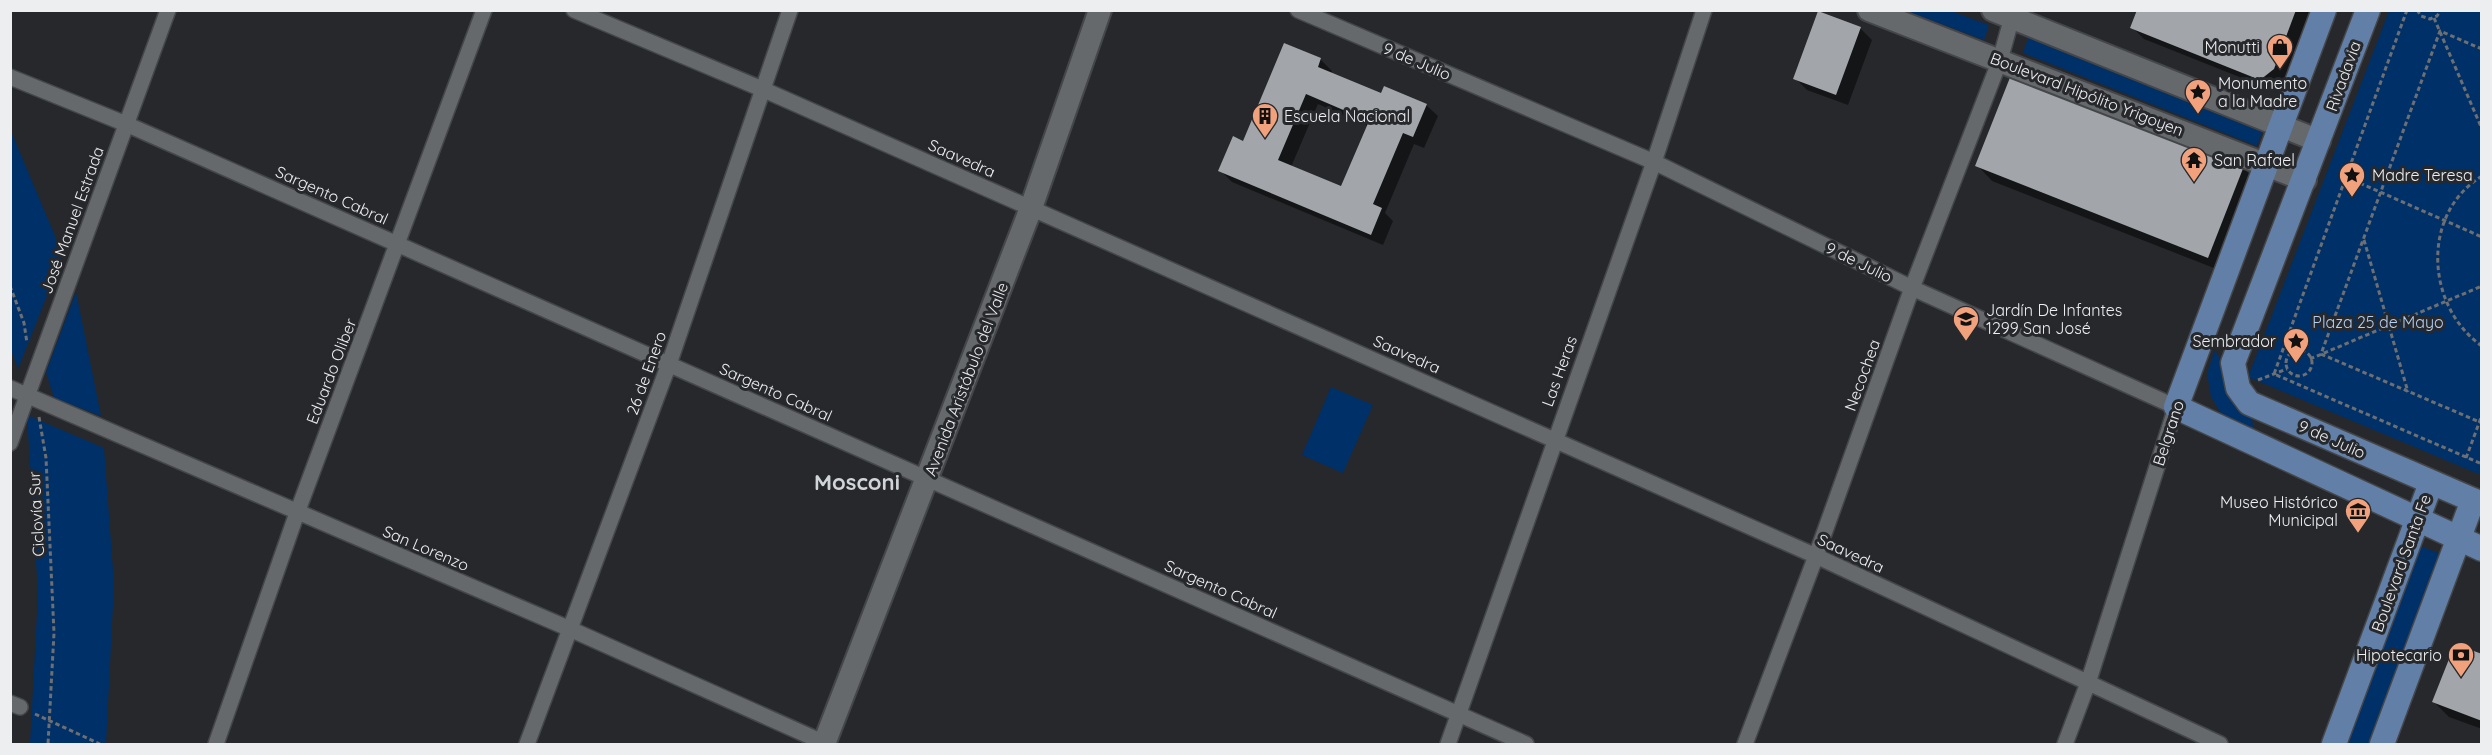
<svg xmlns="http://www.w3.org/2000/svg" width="2492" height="755" font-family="Quicksand,sans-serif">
<rect width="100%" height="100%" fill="#26282b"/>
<path fill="#003068" d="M1907,11H1951L1989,25L1984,40Z
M2389,11H2481V475L2248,377Z
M2028,38L2262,132L2257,146L2023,53Z
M10,129L63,255L18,369L10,347Z
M76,292L101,416L54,398L46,372Z
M2215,350L2251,414L2254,431L2222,415L2211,397L2207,373Z
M1331,387L1373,405L1343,473L1302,455Z
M27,415L104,448L114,584L106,744H30L38,594Z
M2420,546L2441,554L2369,744H2346Z"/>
<path fill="#0007" fill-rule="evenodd" d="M2139,10H2312L2285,81L2272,90L2144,39L2132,27Z
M1860,28L1872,40L1848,105L1807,90L1795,78Z
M1320,59L1332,71L1331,74L1382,95L1426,105L1438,116L1424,148L1414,144L1385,213L1393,221L1383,245L1232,182L1220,170ZM1318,104L1368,126L1341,188L1291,167Z
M1977,165L2243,168L2259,183L2224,272L1992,181Z
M2482,656V729L2449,717L2434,702Z"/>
<path fill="#a2a5a9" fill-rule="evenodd" d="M2137,10H2296L2274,69L2260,80L2130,28Z
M1818,11L1861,27L1836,95L1793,79Z
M1284,43L1321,58L1318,67L1381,93L1384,86L1427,104L1413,137L1403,133L1373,204L1382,208L1371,235L1218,171L1233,136L1243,141ZM1306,94L1369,121L1341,186L1278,160Z
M2011,75L2244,166L2208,258L1975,166Z
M2455,644L2482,654V721L2432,702Z"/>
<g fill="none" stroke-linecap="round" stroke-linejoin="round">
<g stroke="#444649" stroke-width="18">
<path id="street" d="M574,10L762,89L1816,556L2220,744
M1298,10L1654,162L1912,288L2176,407L2088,683L2065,744
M10,77L126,124L1526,744
M10,388L570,629L827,744
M10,443L168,10
M10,703L20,707
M216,744L297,513L484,10
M527,744L669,364L790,10
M1448,744L1654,162L1704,10
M1745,744L1816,556L1912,288L2000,60L2014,10"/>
</g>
<g stroke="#444649" stroke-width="26">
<path id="secondary" d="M1869,10L2305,180
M1993,10L2319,141
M824,744L1031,208L1100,10"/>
</g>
<g stroke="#444649" stroke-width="27">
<path id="primary" d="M2324,10L2176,407L2482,549
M2368,10L2233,363L2238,388L2249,403L2482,504
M2334,744L2431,483
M2382,744L2473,500"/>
</g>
<path stroke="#6d6f72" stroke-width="3" stroke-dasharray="4.5 3" stroke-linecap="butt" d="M2407,10L2274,374L2482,464
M2417,10L2421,16L2430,19L2437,16L2441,10
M2434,18L2482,129
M2482,49L2440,31L2321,354L2482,423
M2482,176C2420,214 2426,307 2482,346
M2346,177L2482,237
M2364,240L2408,392
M10,286L24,323L27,343
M2286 363a13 13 0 1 1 26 0a13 13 0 1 1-26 0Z
M2310,359L2482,286
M2258,380L2287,369
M39,417L46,458L54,633L48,744
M2466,458L2482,415
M35,714L100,744"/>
<use href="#street" stroke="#66696c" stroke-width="15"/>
<use href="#secondary" stroke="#66696c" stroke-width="22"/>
<use href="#primary" stroke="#617fa7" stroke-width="24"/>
</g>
<defs>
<g id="shop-pin" transform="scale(1.35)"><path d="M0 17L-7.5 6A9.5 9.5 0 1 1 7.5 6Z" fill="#f1a17c" stroke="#26282b"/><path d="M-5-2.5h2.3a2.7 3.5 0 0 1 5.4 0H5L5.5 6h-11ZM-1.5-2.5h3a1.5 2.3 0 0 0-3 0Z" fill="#111"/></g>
<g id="sight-pin" transform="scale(1.35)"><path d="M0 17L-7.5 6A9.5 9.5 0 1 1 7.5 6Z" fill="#f1a17c" stroke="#26282b"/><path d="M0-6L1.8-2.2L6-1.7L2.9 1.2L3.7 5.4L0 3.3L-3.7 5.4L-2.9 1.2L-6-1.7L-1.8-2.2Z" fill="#111"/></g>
<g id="building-pin" transform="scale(1.35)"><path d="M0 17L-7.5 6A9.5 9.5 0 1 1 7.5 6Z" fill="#f1a17c" stroke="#26282b"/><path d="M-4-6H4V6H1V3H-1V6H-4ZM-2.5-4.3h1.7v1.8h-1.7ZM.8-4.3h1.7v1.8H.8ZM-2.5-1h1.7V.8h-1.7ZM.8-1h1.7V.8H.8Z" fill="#111"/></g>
<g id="temple-pin" transform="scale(1.35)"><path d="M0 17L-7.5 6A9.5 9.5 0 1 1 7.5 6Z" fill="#f1a17c" stroke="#26282b"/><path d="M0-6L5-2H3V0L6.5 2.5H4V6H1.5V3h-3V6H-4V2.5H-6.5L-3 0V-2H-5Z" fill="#111"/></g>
<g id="school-pin" transform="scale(1.35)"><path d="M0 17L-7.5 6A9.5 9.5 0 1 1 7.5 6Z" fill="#f1a17c" stroke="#26282b"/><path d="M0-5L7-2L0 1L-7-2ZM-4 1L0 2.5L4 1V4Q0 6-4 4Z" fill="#111"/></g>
<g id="museum-pin" transform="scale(1.35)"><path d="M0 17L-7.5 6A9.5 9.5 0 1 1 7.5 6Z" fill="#f1a17c" stroke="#26282b"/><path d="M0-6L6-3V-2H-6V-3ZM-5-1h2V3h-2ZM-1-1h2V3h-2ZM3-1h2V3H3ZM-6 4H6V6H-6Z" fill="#111"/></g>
<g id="bank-pin" transform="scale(1.35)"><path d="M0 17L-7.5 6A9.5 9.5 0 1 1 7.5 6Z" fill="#f1a17c" stroke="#26282b"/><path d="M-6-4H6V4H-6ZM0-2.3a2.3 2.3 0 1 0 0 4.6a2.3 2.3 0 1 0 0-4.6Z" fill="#111"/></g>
</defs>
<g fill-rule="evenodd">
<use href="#shop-pin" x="2280" y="47"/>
<use href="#sight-pin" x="2198" y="92"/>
<use href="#building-pin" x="1265" y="116"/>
<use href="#temple-pin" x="2194" y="160"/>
<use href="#sight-pin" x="2352" y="175"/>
<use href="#school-pin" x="1966" y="319"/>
<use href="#sight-pin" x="2296" y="341"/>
<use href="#museum-pin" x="2358" y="511"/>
<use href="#bank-pin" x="2461" y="655"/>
</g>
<g text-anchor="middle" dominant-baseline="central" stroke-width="6" stroke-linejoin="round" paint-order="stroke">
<g font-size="16" fill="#eceef0" stroke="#26282b" text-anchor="start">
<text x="2260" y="47" text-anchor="end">Monutti</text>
<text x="2218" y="83">Monumento<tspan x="2218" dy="18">a la Madre</tspan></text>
<text x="1284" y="116">Escuela Nacional</text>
<text x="2214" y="160">San Rafael</text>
<text x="2372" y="175">Madre Teresa</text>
<text x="1986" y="310">Jardín De Infantes<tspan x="1986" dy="18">1299 San José</tspan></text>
<text x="2276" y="341" text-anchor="end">Sembrador</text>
<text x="2338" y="502" text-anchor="end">Museo Histórico<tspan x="2338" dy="18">Municipal</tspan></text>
<text x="2442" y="655" text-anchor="end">Hipotecario</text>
</g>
<g font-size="16" fill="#eceef0" stroke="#26282b">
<text transform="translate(1417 61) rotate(23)">9 de Julio</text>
<text transform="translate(2343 76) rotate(-70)">Rivadavia</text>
<text transform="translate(2087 94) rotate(21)">Boulevard Hipólito Yrigoyen</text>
<text transform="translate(962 158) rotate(24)">Saavedra</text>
<text transform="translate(332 195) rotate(24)">Sargento Cabral</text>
<text transform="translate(72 220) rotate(-70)">José Manuel Estrada</text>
<text transform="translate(1859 262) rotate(26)">9 de Julio</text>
<text transform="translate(1407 354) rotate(24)">Saavedra</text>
<text transform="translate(331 371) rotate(-69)">Eduardo Oliber</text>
<text transform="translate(1559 371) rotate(-70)">Las Heras</text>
<text transform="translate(646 373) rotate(-70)">26 de Enero</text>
<text transform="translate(1862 375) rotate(-70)">Necochea</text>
<text transform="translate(966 379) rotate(-69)">Avenida Aristóbulo del Valle</text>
<text transform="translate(776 392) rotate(24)">Sargento Cabral</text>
<text transform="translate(2168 433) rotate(-72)">Belgrano</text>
<text transform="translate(2332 439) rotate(24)">9 de Julio</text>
<text transform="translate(36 514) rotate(-93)">Ciclovía Sur</text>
<text transform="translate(426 548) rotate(23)">San Lorenzo</text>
<text transform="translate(1851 553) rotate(25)">Saavedra</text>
<text transform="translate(2401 563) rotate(-70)">Boulevard Santa Fe</text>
<text transform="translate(1221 589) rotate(24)">Sargento Cabral</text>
</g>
<g font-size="16" fill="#b3cff4" stroke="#26282b">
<text x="2378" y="322">Plaza 25 de Mayo</text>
</g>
<g font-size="22" font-weight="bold" fill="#d1d4d8" stroke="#26282b">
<text x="857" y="482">Mosconi</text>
</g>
</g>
<rect width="2492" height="755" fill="none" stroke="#eceef0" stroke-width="24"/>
</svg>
